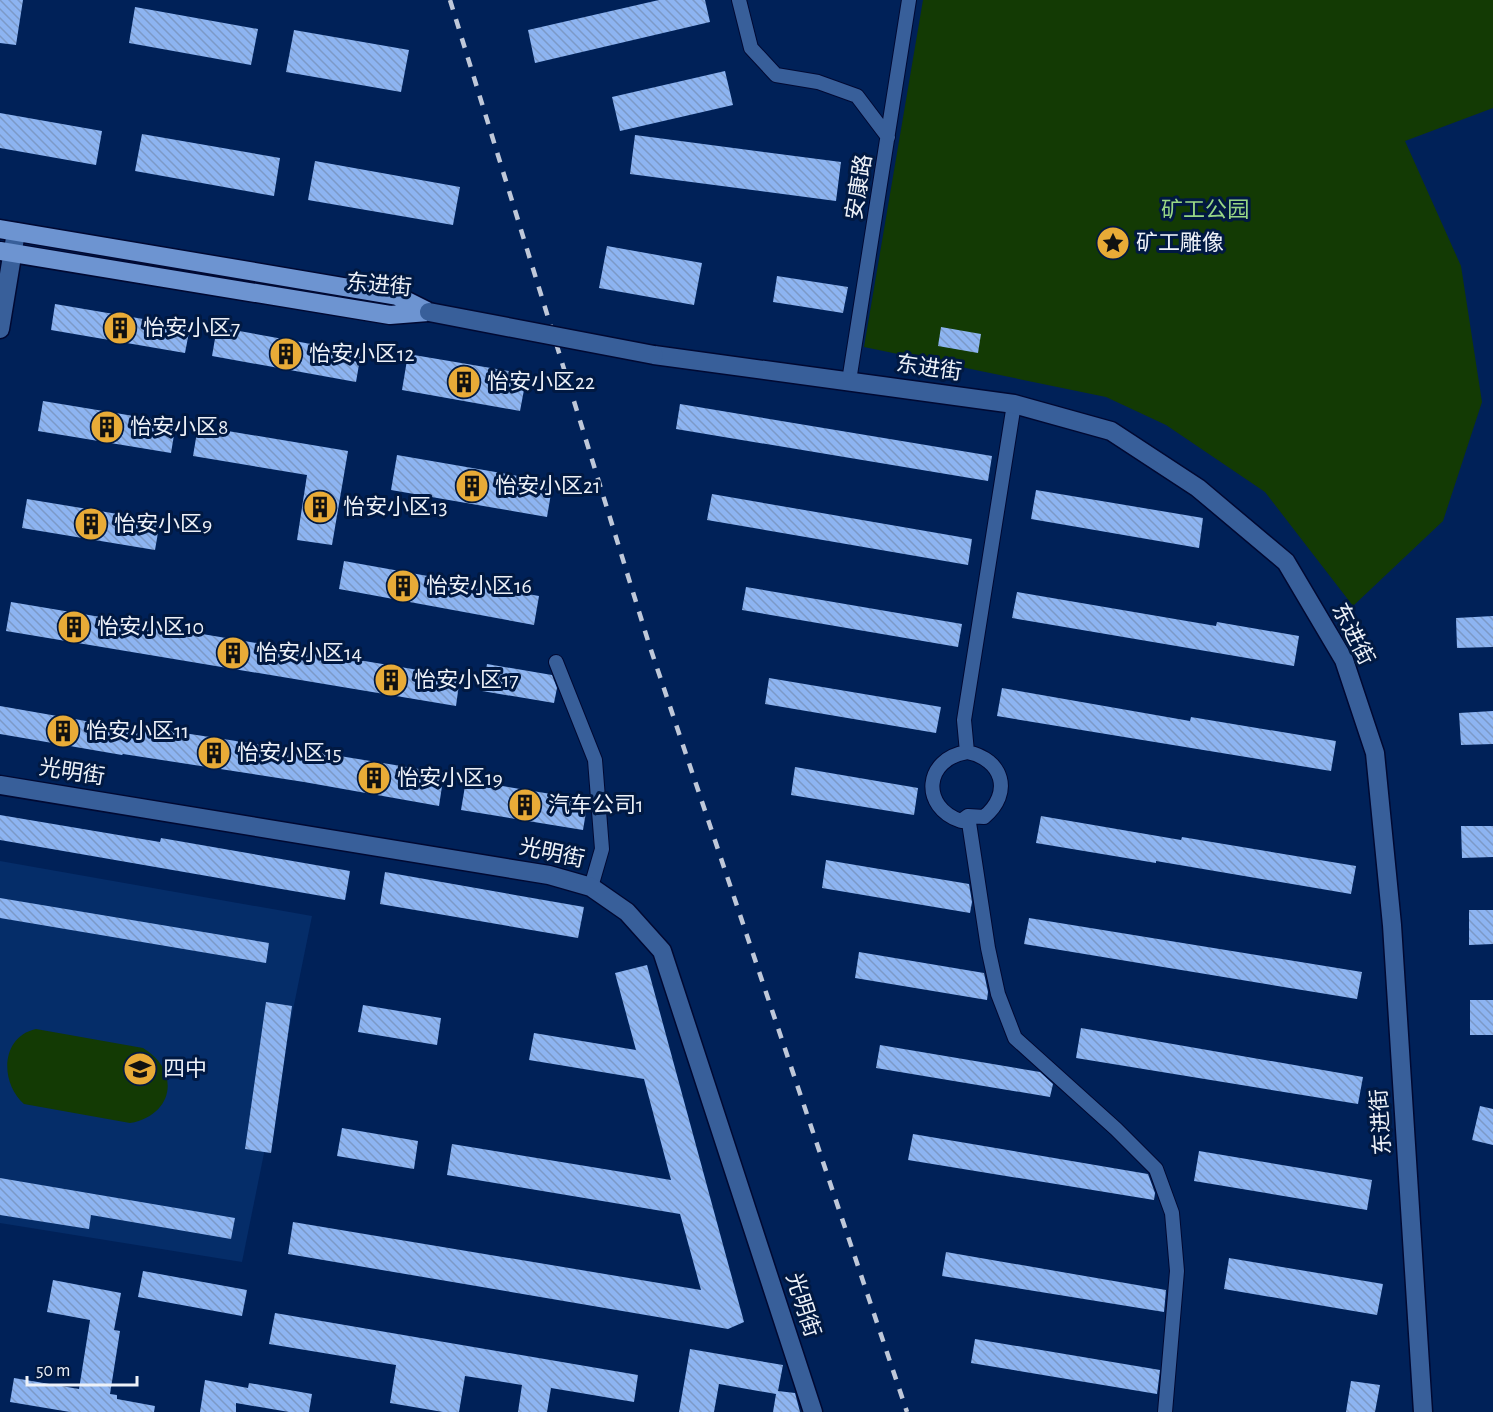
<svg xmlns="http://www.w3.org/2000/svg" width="1493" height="1412" font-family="'Alegreya Sans','Noto Sans SC',sans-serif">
<defs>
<pattern id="building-back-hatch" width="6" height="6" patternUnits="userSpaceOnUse" patternTransform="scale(1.5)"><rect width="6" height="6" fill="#8db4f1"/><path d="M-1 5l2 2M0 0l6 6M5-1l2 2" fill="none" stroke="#7c99c7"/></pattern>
</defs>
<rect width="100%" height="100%" fill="#002158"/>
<path fill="#052d69" d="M0,861L312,916L242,1262L0,1223Z"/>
<path fill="#133a04" d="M923,0H1493V108L1405,141L1461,266L1482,402L1443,521L1353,606L1265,492L1166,425L1106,397L864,347Z
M36,1029L143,1048C181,1071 174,1115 130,1123L24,1104C0,1083 0,1037 36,1029Z"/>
<path fill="url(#building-back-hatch)" d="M0,0H23L16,45L0,43Z
M659,0H705L710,22L535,63L528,30Z
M135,7L258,29L251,65L129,43Z
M294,30L409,50L401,92L286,72Z
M725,71L733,105L620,131L612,97Z
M0,113L102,131L96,165L0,148Z
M142,134L280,158L274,196L135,171Z
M635,135L841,162L836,201L630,174Z
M315,161L460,187L453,225L308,200Z
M607,246L702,263L694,305L599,288Z
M777,276L848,287L843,313L773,302Z
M55,304L190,327L185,353L51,330Z
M217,327L361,353L356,382L212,356Z
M941,327L981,334L978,353L938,346Z
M408,354L527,374L520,411L402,390Z
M43,401L176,423L171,453L38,431Z
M680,404L992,456L988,481L676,429Z
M198,426L348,451L332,545L297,540L307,475L193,456Z
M397,455L553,482L547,517L391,490Z
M1036,490L1203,518L1199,548L1031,519Z
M712,494L972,539L968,565L707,520Z
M27,499L160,521L155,550L22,528Z
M344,561L539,596L534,625L339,589Z
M746,587L962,624L958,647L742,610Z
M1017,592L1216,626L1217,622L1299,636L1294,666L1012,618Z
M11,602L460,677L456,706L6,631Z
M1493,616V647L1457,648L1456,618Z
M487,664L552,675L557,688L554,703L482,691Z
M769,678L941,707L936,733L765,704Z
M1002,688L1190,721L1191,717L1336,741L1331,771L997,716Z
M0,706L143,731L144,727L309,752V751L444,773L439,806L304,782L123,754L122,755L0,734Z
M1493,711V744L1461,745L1459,713Z
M795,767L918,788L914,815L791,795Z
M466,780L588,800L583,830L461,810Z
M0,815L160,842L161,838L350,871L345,900L0,840Z
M1041,816L1181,840L1182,837L1356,866L1351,894L1156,861V863L1036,843Z
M1461,826H1493V857L1462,858Z
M826,860L969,884L972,902L970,913L822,888Z
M385,872L584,907L578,938L380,904Z
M0,898L269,943L266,963L0,918Z
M1469,910H1493V944L1469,945Z
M1029,918L1362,972L1357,999L1024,944Z
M859,952L984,973L988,992L987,1000L855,978Z
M647,965L744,1322L728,1329L288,1254L293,1222L701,1290L680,1214L447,1175L452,1144L671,1180L644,1079L529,1060L534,1033L636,1050L615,973Z
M1470,1000H1493V1035H1470Z
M266,1002L292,1006L271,1153L245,1149Z
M363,1005L441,1018L437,1045L358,1032Z
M1081,1028L1363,1077L1358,1104L1076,1058Z
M880,1045L1040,1072L1053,1084L1050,1097L876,1068Z
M1480,1106L1493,1109V1145L1472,1140Z
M342,1128L418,1141L414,1169L337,1156Z
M913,1134L1148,1174L1155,1193L1154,1200L908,1160Z
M1199,1151L1372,1180L1367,1210L1194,1181Z
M0,1178L235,1218L231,1239L91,1215L89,1229L0,1215Z
M946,1252L1166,1290L1164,1312L942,1276Z
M1229,1258L1383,1284L1377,1315L1224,1289Z
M143,1271L247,1290L242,1316L138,1297Z
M53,1280L121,1293L114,1330L120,1331L110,1394L117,1395V1399L155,1406L154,1412H70L10,1402L14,1378L79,1389L90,1320L47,1312Z
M275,1313L638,1375L634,1402L551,1388L547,1412H518L522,1385L465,1376L459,1412H443L390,1403L396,1365L269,1344Z
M975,1339L1160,1370L1157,1394L971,1363Z
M690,1349L783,1365L778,1391L795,1393L800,1412H773L776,1394L719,1384L714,1412H679Z
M205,1380L248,1388L249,1383L312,1394L309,1412H289L236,1403V1412H200Z
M1351,1381L1380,1385L1375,1412H1346Z"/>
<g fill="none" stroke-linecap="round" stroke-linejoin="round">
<g stroke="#000932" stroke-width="16">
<path id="street" d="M739,0L751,48L776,75L818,82L857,96L888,137
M849,381L909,0
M556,662L595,760L602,849L591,887
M967,752L964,720L1014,404
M967,752C1003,759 1013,793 984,817L968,816L961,821C920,807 924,759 967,752Z
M968,816L988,948L998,994L1015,1038L1116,1129L1156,1169L1172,1213L1177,1271L1165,1412"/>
</g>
<g stroke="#000932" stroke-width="21">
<path id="secondary" d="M0,329L16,232
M654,355L1014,404L1111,431L1198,488L1286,562L1344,660L1375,753L1392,925L1423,1412
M0,785L549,875L591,887L627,912L662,951L813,1412"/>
</g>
<g stroke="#000932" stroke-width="21">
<path id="primary" d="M0,229L397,296L429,312
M0,251L390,315L428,312"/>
</g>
<use href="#street" stroke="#385f9a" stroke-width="14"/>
<use href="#secondary" stroke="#385f9a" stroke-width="18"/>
<use href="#primary" stroke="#6d94d1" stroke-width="18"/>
<path stroke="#bfc8d9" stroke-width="4.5" stroke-dasharray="10 10" stroke-linecap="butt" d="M450,0L649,644L907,1412"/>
<g stroke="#000932" stroke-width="21" stroke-linecap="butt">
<path id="secondary-bridge" d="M429,312L654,355"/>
</g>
<use href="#secondary-bridge" stroke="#385f9a" stroke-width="18"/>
</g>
<defs>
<g id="sight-disc" transform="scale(1.725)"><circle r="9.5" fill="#e8ab37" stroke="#011942"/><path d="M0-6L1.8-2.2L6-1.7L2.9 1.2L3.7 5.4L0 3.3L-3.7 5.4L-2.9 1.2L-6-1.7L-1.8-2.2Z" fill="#111"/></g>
<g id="building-disc" transform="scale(1.725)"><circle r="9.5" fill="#e8ab37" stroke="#011942"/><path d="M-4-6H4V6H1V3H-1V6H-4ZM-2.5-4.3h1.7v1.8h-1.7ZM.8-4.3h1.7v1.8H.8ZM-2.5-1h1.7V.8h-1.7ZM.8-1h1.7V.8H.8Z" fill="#111"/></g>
<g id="school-disc" transform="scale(1.725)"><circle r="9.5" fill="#e8ab37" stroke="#011942"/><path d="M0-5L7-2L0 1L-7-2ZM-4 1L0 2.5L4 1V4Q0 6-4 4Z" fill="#111"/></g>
</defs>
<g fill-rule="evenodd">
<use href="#sight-disc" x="1113" y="243"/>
<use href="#building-disc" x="120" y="328"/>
<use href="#building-disc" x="286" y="354"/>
<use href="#building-disc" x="464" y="382"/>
<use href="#building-disc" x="107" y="427"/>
<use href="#building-disc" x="472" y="486"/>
<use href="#building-disc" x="320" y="507"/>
<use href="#building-disc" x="91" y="524"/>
<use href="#building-disc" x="403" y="586"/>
<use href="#building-disc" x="74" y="627"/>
<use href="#building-disc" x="233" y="653"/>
<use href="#building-disc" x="391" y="680"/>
<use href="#building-disc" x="63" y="731"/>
<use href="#building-disc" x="214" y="753"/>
<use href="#building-disc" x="374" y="778"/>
<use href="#building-disc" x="525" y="805"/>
<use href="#school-disc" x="140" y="1069"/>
</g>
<g text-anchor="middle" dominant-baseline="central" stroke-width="6" stroke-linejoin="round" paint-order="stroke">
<g font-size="22" fill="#edf1f8" stroke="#011942">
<text transform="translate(859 187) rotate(-81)">安康路</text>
<text transform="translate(379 285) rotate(5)">东进街</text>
<text transform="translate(929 368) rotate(8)">东进街</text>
<text transform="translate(1353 634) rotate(63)">东进街</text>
<text transform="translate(72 772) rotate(9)">光明街</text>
<text transform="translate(552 853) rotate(12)">光明街</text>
<text transform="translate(1381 1122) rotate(-94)">东进街</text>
<text transform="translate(803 1305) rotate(72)">光明街</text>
</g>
<g font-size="22" fill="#98d786" stroke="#011942">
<text x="1205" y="210">矿工公园</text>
</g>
<g font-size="22" fill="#edf1f8" stroke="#011942" text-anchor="start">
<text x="1136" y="243">矿工雕像</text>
<text x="143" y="328">怡安小区7</text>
<text x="309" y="354">怡安小区12</text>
<text x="487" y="382">怡安小区22</text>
<text x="130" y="427">怡安小区8</text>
<text x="495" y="486">怡安小区21</text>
<text x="343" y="507">怡安小区13</text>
<text x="114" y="524">怡安小区9</text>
<text x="426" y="586">怡安小区16</text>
<text x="97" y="627">怡安小区10</text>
<text x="256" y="653">怡安小区14</text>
<text x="414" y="680">怡安小区17</text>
<text x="86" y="731">怡安小区11</text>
<text x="237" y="753">怡安小区15</text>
<text x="397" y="778">怡安小区19</text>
<text x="548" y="805">汽车公司1</text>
<text x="163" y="1069">四中</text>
</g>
</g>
<path d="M27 1376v9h110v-9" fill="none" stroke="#edf1f8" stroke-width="3"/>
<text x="36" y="1376" font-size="18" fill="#edf1f8" stroke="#011942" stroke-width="4.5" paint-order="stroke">50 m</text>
</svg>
